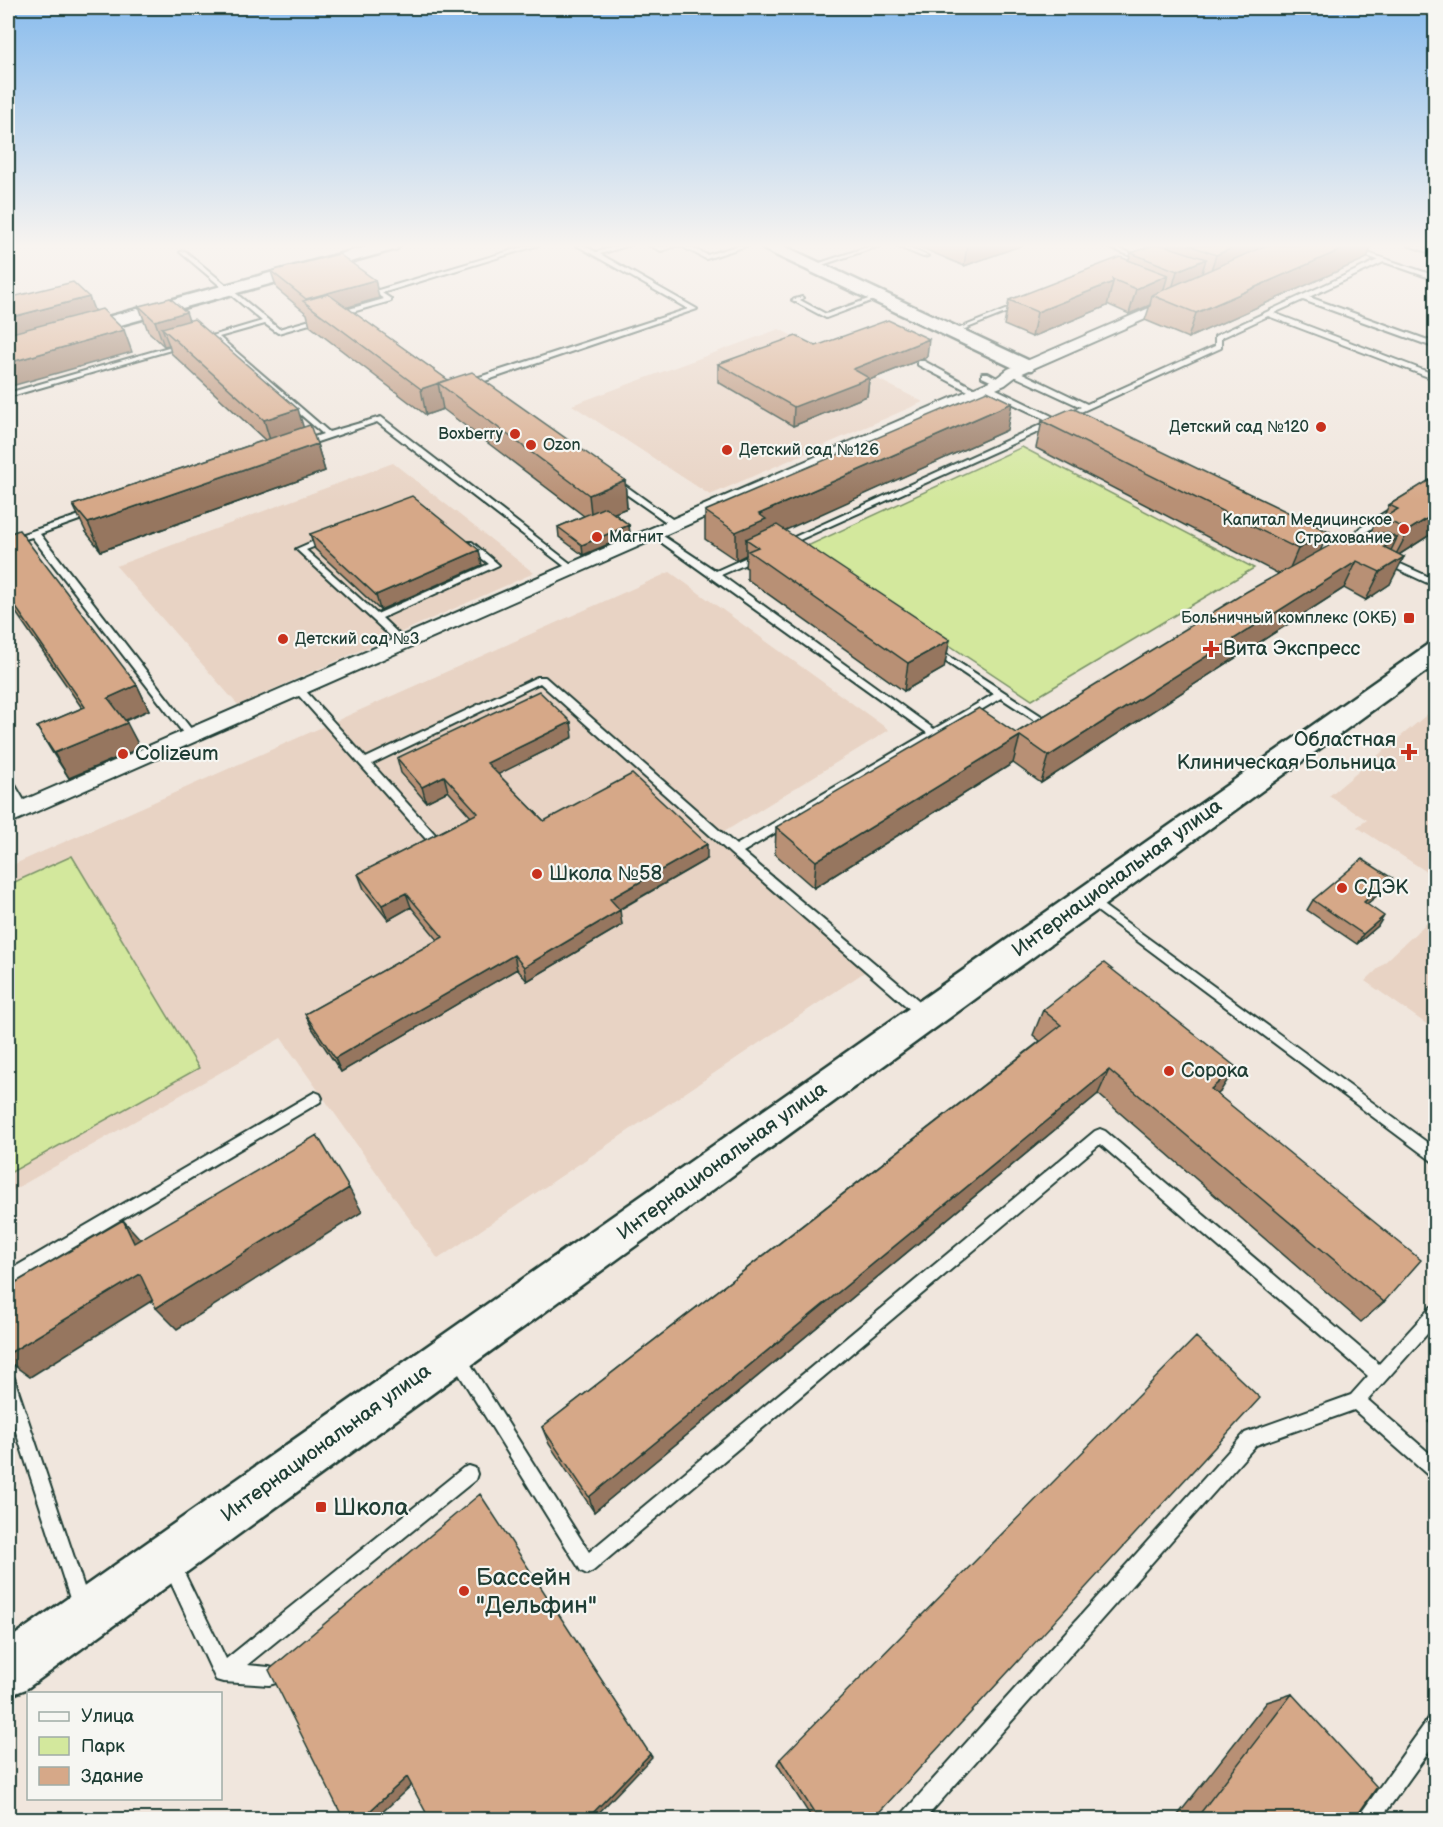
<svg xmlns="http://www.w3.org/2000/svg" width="1443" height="1827" font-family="'Balsamiq Sans',sans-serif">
<rect width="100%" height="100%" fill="#f0e6dd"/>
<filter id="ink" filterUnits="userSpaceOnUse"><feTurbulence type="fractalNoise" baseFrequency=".0167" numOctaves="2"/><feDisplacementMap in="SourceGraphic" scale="12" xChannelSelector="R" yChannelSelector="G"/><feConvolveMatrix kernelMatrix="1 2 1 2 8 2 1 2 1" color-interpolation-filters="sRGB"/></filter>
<g filter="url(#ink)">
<path fill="#e8d3c4" d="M779,329L923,402L710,495L572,405Z
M393,463L534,573L238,705L116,566Z
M670,572L889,730L719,835L866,971L438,1259L281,1038L8,1193V867Z
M1435,708V877L1357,827L1367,820L1329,796Z
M1435,915V1030L1365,981Z"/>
<path fill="#d3e89d" stroke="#799268" stroke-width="1.5" d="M1022,447L1254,568L1032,700L803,548Z
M72,856L199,1068L8,1174V885Z"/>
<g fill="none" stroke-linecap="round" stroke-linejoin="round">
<g stroke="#1f3d34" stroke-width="4">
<path id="lane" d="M530,245H539L382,293L391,299V301L278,333L265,324L219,337L329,432L381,417L575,567L576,569L572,572L377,422L305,446H299V442L323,434L213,339L208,340L205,338L262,321L180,252L185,251L279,329L384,299L375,293V291Z
M576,245H583L596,252L621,245H630L600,254L697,309L476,384H470V380L688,309Z
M649,245C654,245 659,247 664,246C685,245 686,245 707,255L740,245H749L706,259L679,245L661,251Z
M873,245H882L816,267L811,266Z
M894,245H902L928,256L923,257Z
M1102,245H1110L1149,260L1144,261Z
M1336,245H1344L1436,276V280L1384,262L1309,297L1436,343V348L1303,300L1274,313L1436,375V380L1268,316L1221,338V348L1061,421V424H1056L786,546L779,544L1049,421L984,390V386H990L1056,418L1081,407L1010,374V370H1016L1087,404L1215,346V336L1378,260Z
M1408,245H1417L1436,251V255Z
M877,296L882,297L826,318L792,300L802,297L803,298L800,300L826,314Z
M1020,304L1025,305L955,333L950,332Z
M186,342L189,344L188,345L8,397V393Z
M918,361H924L981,392L974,394L918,365Z
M982,373H988L1004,382L997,384L982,377Z
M609,478H615L679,524L672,526L609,482Z
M1392,508L1399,510L1366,532L1351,546H1345V542L1360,528Z
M92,511L99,513L40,534L195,734L196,736L195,738H187L32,537L8,544V539Z
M654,530L716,571L756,553H762V557L721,575L934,729L994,694L930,651V647L933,646L1043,717L1051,714L1056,717L1047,723H1039L1001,698L743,852L930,1010L931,1014L930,1018L925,1019L920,1018L731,854L540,683L372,764L441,841L443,844L437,848L433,847L293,689L294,687H302L366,758L537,677H545L736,845L927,733L651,535L650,533Z
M328,535L331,536V540L306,550L377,614L489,564L466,546V542H472L499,565L382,618L406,641V645H400L296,549Z
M1385,557L1436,580V587L1382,562V558Z
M8,779L12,780L29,809L27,812H19L17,809L8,792Z
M1089,895L1436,1149V1164L1085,902L1083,899L1085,896Z
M315,1092L320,1094L322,1098L320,1102L8,1286V1271Z
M1100,1129L1105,1131L1379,1364L1431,1307L1436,1305V1324L1368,1400L1436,1459V1479L1430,1477L1354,1410L1256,1445L924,1820H900L903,1813L1245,1433L1351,1395L1368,1376L1100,1144L593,1571L587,1574L581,1571L449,1358L451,1352L457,1350L463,1352L589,1552L1095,1131Z
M8,1376L14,1378L16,1384L91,1608L88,1614L82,1617L76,1614L73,1608L8,1407Z
M469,1466L475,1468L477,1474L475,1480L247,1665L269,1667L276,1669L278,1676L276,1683L269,1685L223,1682L216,1680L166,1572L163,1566L166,1560L172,1557L178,1560L226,1659L463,1468Z
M1436,1716V1742L1380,1820H1358L1361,1813L1429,1718Z"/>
</g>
<g stroke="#1f3d34" stroke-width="4">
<path id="street" d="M1177,296L1184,300L1182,303L1018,375L1005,385L8,824V807L995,379L1008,369Z"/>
</g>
<g stroke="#1f3d34" stroke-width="5">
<path id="secondary" d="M373,245H399L397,249L8,356V344Z
M761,245H782L1032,362L1035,366L1032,370H1018L763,249Z
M1436,643V664L26,1689L8,1696V1640L1427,645Z"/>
</g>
<use href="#lane" fill="#f6f6f2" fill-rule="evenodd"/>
<use href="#street" fill="#f6f6f2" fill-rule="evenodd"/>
<use href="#secondary" fill="#f6f6f2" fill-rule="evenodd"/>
</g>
<path fill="#b89075" stroke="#1f3d34" stroke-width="1.5" d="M915,245H1023L964,266Z
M1169,245H1372L1367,258L1188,338L1145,320L1150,305L1129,314L1107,304V306L1032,337L1004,325L1009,300L1129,260L1131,253L1169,247Z
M271,271L375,280L379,298L346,307L448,380L625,480L627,508L614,513L629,525L630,535L583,555L559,537L558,527L584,516L443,409L426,415L310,326L307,314L277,289Z
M139,306L189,320L303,427L317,444L325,471L101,551L86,532L73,505L265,440L171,353L169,345L164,346L148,331Z
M816,346L927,357L869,380L867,396L793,426L718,382V364Z
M1042,421L1320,551L1370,534L1375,523L1383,518L1389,505L1436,476V531L1400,554L1390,584L1366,600L1344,588L1041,783L1013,763L814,888L775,854L776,827L1016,733L1279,574L1036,448Z
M1007,430L784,530L944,668L904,691L747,579V568L745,567L746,555L736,560L705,539V511Z
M8,534L137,685L149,710L125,721L140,748L69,778L52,752L37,727L82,708L8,601Z
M310,534L482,565L380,610L315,549Z
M573,737L498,774L544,821L707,859L619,910L622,925L527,981L517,969L341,1072L312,1028L305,1014L438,940L411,907L388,920L364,889L358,874L471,817L448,791L426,802L401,773L397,758Z
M1392,878L1386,888L1367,904L1378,926L1357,944L1307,910L1313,900Z
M1043,1010L1220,1092L1217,1094L1384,1302L1361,1322L1098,1094L594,1512L549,1444L542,1427L1040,1041L1033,1035Z
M1436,1413V1428L1428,1422Z
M1292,1694L1354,1820H1174L1267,1702Z
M780,1759L872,1820H813L777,1764Z"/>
<path fill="#96765f" stroke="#1f3d34" stroke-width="1.5" d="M970,245H1023L964,266L967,246Z
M1239,245H1287L1208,279L1216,255Z
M1352,245H1372L1367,258L1188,338L1196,313Z
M1206,259L1199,283L1170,296L1177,271Z
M1168,275L1161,299L1152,295L1150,305L1129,314L1136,289Z
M375,280L379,298L321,315L307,304L306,299Z
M1113,282L1107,306L1032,337L1037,312Z
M89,297L97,318L8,342V318Z
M186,312L195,338L162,328L169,345L164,346L155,321Z
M124,330L132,352L8,387V363Z
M929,339L927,357L869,380L867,396L793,426L794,407L853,369Z
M438,383L443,409L426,415L421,389Z
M1012,403L1007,430L766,539L758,547L746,539V555L736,560V532L759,514Z
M298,409L306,436L272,447L264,420Z
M317,444L325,471L101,551L88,523Z
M625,480L627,508L592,522L589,495Z
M1436,513V531L1394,558L1409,530Z
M629,525L630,535L583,555L582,545Z
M1329,532L1316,560L1286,577L1298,549Z
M1397,538L1384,565V547Z
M479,550L482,565L380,610L376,595Z
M1404,557L1390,584L1366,600L1380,572Z
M1357,561L1344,588L1041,783L1049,756Z
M950,640L944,668L904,691L908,663Z
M137,685L149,710L121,722L108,698Z
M571,722L573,737L491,778L487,763Z
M127,723L140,748L69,778L54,753Z
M1020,736L1013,763L814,888L816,861Z
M444,776L448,791L426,802L422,787Z
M707,844V859L611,914L610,899Z
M1392,878L1386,888L1357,912L1364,902Z
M406,893L411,907L388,920L382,905Z
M620,910L622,925L527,981L524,967Z
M1384,916L1378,926L1357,944L1363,934Z
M514,955L517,969L341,1072L335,1058Z
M1236,1067L1220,1092L1195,1114L1211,1089Z
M1109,1070L1098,1094L594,1512L589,1497Z
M349,1188L362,1212L177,1329L156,1308Z
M123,1220L144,1243H134Z
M140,1274L161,1295L30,1377L8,1361V1354Z
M650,1754L652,1757L592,1820H586Z
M407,1777L417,1780L374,1820H360Z"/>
<path fill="#d6a888" stroke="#1f3d34" stroke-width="1.5" d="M1154,245H1163L1206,259L1177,271L1131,253Z
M1189,245H1239L1216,255Z
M1267,245H1352L1196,313L1152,295Z
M339,254L375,280L306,299L271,271Z
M1120,257L1168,275L1136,289L1112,279L1113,282L1037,312L1009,300Z
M73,282L89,297L8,318V298Z
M328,294L448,380L421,389L303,301Z
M170,298L186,312L155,321L139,306Z
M102,309L124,330L8,363V334Z
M194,319L298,409L264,420L162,328Z
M888,320L929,339L853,369L869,378L794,407L718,364L796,336L816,346Z
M472,372L625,480L589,495L438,383Z
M987,391L1012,403L759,514L766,519L736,532L705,511Z
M1072,408L1329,532L1298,549L1042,421Z
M310,425L317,444L88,523L73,505Z
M1436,476V513L1409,530L1393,523H1375L1398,509L1389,505Z
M412,496L479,550L376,595L310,534Z
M605,507L629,525L582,545L558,527Z
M777,525L950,640L908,663L748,551L758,547L746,539Z
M19,530L137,685L108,698L127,723L54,753L37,727L85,707L8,596V534Z
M1387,533L1397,538L1384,547L1404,557L1380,572L1357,561L1049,756L1020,736L816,861L776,827L979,708L1016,733L1246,592L1341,539L1346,542L1358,534Z
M539,691L571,722L487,763L544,821L632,774L707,844L610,899L620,910L524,967L514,955L335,1058L305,1014L443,937L406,893L382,905L358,874L478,813L444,776L422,787L397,758Z
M1362,859L1392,878L1364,902L1384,916L1363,934L1313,900Z
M1104,963L1236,1067L1211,1089L1421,1260L1384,1302L1109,1070L589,1497L542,1427L1059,1027L1061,1025L1043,1010Z
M317,1135L349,1188L156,1308L140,1274L8,1354V1287L123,1220L134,1243Z
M1196,1337L1260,1398L872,1820H819L780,1759Z
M480,1494L650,1754L586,1820H430L407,1777L360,1820H344L269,1670Z
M1292,1694L1377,1787L1354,1820H1195Z"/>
</g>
<linearGradient id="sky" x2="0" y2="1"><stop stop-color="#89bced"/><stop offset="0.49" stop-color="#f8f4f0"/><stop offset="1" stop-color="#f8f4f0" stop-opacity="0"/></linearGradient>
<rect width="1443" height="501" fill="url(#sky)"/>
<g fill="#c8321e" stroke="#f6f6f2" stroke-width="2">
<circle cx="1321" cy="427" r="6"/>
<circle cx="515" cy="434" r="6"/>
<circle cx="531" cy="445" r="6"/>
<circle cx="727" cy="450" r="6"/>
<circle cx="1404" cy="529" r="6"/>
<circle cx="597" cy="537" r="6"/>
<rect x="1403" y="612" width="12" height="12" rx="3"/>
<circle cx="283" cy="639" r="6"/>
<path d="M1208 640h6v6h6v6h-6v6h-6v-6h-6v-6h6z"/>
<path d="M1406 743h6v6h6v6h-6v6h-6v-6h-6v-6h6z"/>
<circle cx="123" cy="754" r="6"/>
<circle cx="537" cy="874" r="6"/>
<circle cx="1342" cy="888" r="6"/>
<circle cx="1169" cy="1071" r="6"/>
<rect x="315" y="1501" width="12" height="12" rx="3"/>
<circle cx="464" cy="1591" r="6"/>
</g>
<g text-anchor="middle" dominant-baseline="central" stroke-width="4.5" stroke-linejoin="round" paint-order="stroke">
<g font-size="16" fill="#1f3d34" stroke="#f6f6f2" text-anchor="end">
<text x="1309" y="427">Детский сад №120</text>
<text x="503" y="434">Boxberry</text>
<text x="543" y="445" text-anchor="start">Ozon</text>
<text x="739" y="450" text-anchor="start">Детский сад №126</text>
<text x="1392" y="520">Капитал Медицинское<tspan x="1392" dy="18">Страхование</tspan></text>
<text x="609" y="537" text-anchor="start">Магнит</text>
<text x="1397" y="618">Больничный комплекс (ОКБ)</text>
<text x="295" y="639" text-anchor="start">Детский сад №3</text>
</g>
<g font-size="20" fill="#1f3d34" stroke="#f6f6f2" text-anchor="start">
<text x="1223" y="649">Вита Экспресс</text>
<text x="1396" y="740" text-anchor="end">Областная<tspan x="1396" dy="23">Клиническая Больница</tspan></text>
<text x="135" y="754">Colizeum</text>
<text x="549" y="874">Школа №58</text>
<text x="1354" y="888">СДЭК</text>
<text x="1181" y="1071">Сорока</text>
</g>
<g font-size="20" fill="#1f3d34" stroke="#f6f6f2">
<text transform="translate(1117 878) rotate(-36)">Интернациональная улица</text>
<text transform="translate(722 1161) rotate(-36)">Интернациональная улица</text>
<text transform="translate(326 1443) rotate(-36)">Интернациональная улица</text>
</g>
<g font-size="24" fill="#1f3d34" stroke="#f6f6f2" text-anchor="start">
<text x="333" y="1507">Школа</text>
<text x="476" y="1577">Бассейн<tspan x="476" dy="28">"Дельфин"</tspan></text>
</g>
</g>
<rect width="1443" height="1827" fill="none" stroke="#f6f6f2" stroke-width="30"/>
<rect x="15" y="15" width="1413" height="1797" fill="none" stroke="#1f3d34" stroke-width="2" filter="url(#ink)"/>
<rect x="27" y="1692" width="195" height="108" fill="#f6f6f2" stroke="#a0aca6" stroke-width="1.5"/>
<rect x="39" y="1712" width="30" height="9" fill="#f6f6f2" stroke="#a0aca6" stroke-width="1.5"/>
<text x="81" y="1722" font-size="18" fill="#1f3d34">Улица</text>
<rect x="39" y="1737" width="30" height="18" fill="#d3e89d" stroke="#a0aca6" stroke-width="1.5"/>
<text x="81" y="1752" font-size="18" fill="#1f3d34">Парк</text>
<rect x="39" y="1767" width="30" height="18" fill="#d6a888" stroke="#a0aca6" stroke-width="1.5"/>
<text x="81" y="1782" font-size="18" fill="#1f3d34">Здание</text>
</svg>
